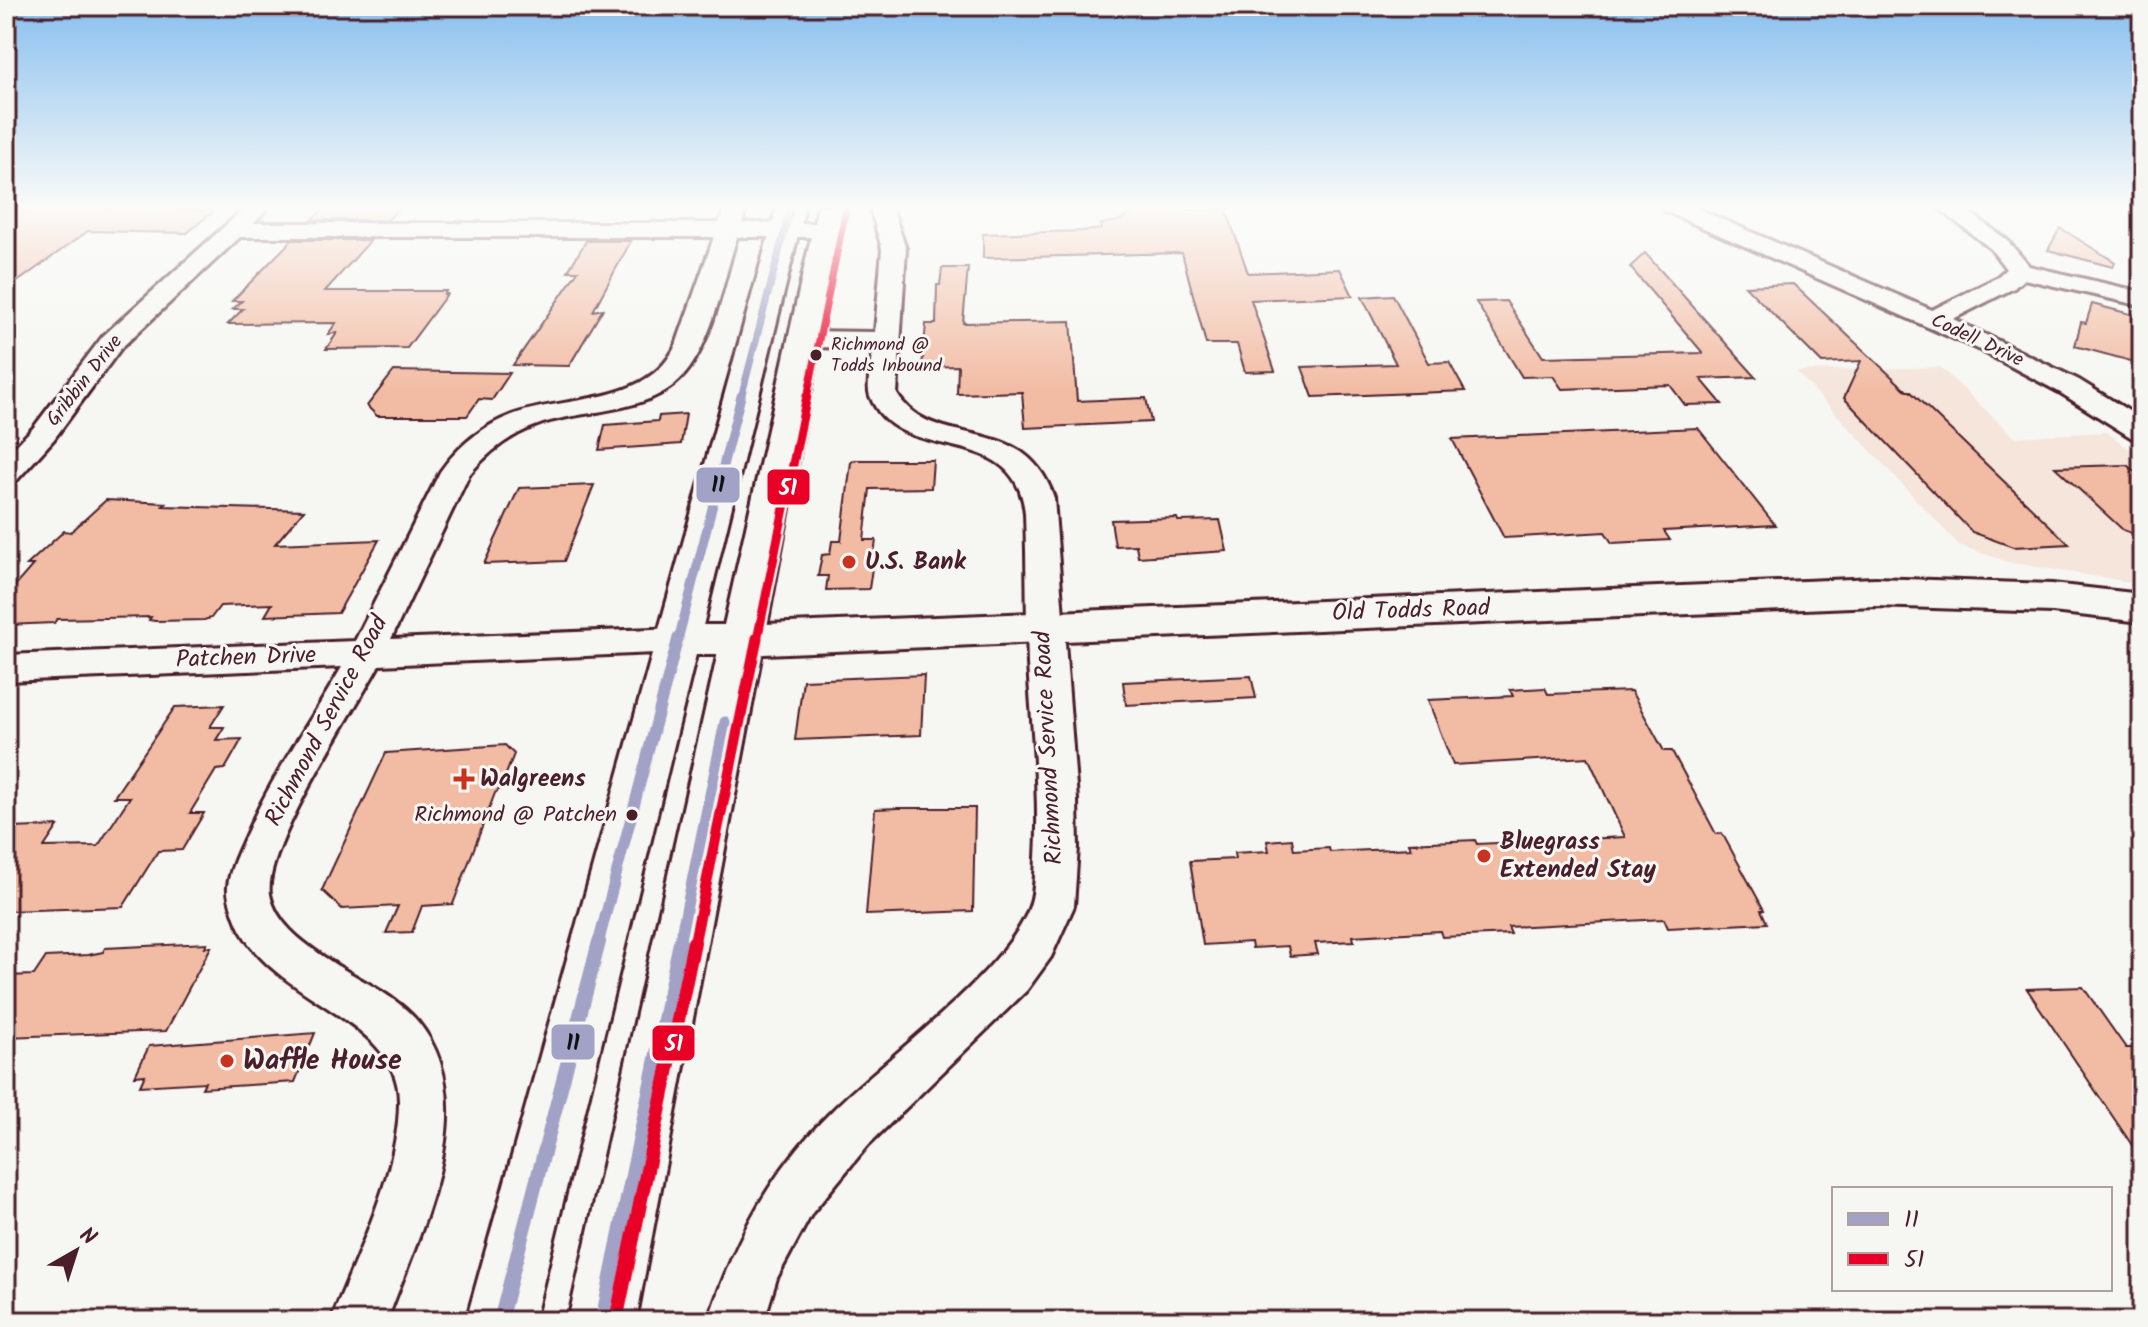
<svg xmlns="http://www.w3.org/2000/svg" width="2148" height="1327" font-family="Kalam,sans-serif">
<rect width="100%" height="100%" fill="#f6f6f2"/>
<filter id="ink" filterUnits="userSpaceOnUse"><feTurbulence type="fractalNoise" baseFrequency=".0125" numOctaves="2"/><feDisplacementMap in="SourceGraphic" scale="16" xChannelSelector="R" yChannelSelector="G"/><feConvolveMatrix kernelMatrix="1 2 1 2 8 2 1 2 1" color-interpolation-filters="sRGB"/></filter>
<g filter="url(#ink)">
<path fill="#f5e5db" d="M1940,367L2014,437L2107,432L2142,459V584L2008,562L1959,545L1796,371Z"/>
<path fill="#f2bca4" stroke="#4a1f2b" stroke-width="2" d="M326,206H401L388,220H312Z
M14,207L215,210L187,233L88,231L6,290V212Z
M1226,209L1248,273L1340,269L1353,296L1251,300L1275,371L1245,372L1237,344H1206L1182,253L983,258V234L1083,231L1102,229L1101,224L1118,221L1137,211Z
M2060,228L2115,262L2113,267L2048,250Z
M292,240H371L325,291H446L444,294H447L407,348L326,349L337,333L328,334L336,323L228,324L243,309H233L242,301H232Z
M586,241H631L593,311L603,309L569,366L513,365L578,271H568Z
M1645,253L1756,377L1701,379L1722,404L1685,405L1670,385L1562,389L1553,376L1522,377L1476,302L1506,301L1543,357L1703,353L1630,267Z
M942,268H968L963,323L1071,321L1077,401L1146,398L1151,422L1025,428L1022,392L957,394L958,366L922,367L926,324H936L937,285H940Z
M1793,284L1907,391H1910L2069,544L2013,547L1972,532L1844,398L1861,361L1822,363L1745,286Z
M1393,295L1429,363L1449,362L1465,391L1313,397L1302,367L1396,364L1362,297Z
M2092,304L2142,317V364L2075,346L2081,322L2086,323Z
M394,371L510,373L492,400L479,399L467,416H377L367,406Z
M686,414L681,444L599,450L605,425L658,421L659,416Z
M1698,428L1775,525L1664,531L1670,540L1612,543L1605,532L1504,538L1452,439Z
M855,460H933L931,488L870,489L864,540H876L869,589L826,590L828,576H818L822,555L830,554L832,541H841L851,462Z
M2127,465L2142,478V537L2123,530L2055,467Z
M594,485L564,561L484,564L519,488Z
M106,500L166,503L163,506L304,510L275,544L379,540L338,613L265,616L272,604L220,606L211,618L204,620L155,621L149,620L151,617L57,619L54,623L6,625V596L33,565H27L64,531L71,532Z
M1177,518L1178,521L1220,520L1227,551L1138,557L1136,545L1115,546L1111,520Z
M924,675L921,735L795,740L803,680Z
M1251,676L1256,698L1126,705L1123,682Z
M1545,688L1548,694L1631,691L1664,751H1672L1716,834L1722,833L1764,910H1761L1767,923L1668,928L1664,919L1508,927L1511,934L1442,937L1440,931L1353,936L1354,941L1315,943L1318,954L1290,956L1288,946L1252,948L1251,942L1203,945L1190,861L1235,859L1234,853L1269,851L1267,841L1292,839L1294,850L1329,848L1330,852L1411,848L1409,843L1475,840L1477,844L1625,837L1588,757L1453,765L1428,700L1513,696L1510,690Z
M224,705L210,727H224L216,740L242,739L225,769L216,770L190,813H204L182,850L158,851L123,907L6,911V839L13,828L58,826L44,847L98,846L130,797H114L175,707Z
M505,745L514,754L500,789L495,793L453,904L422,906L412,932L386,933L398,906L342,909L322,890L386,753Z
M898,808H975L973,911L866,915L875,809Z
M207,943L205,947H211L166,1031L6,1037V976L34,975L46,957L88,955L103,952L105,948Z
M2083,987L2126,1048H2142V1160L2027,989Z
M315,1033L295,1082L202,1088L205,1082L140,1086L145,1075L135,1076L149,1046Z"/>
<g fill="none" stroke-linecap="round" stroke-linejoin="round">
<g stroke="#4a1f2b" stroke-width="6">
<path id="minor" d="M247,206H270L254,223H719L725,206H747L742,223H827L835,225L838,230L835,235L827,237H737C724,277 714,335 689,369C656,414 592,408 543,423C513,433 489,450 469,475L391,639L679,628L691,631L697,640L691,649L679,652L379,665C355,710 263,849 270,894C275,922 301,941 324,957C354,978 394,993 418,1022C486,1105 418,1234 387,1321H331C356,1255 399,1173 399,1102C400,1014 263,1001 234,915C231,905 227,896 228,886C230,868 239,851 246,835C272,775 310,723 342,667L6,681V655L355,641L440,472C458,446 483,426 512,415C565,395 648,406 676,345L714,237H240L121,348L54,439L17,480L6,483V456L34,427L103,336Z
M873,206H895L893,211L906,249L897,394C934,454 1024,409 1054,498L1077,800L1078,847L1074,906L1051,957L1027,990L868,1145L812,1213L777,1278L764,1321H708C736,1237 770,1172 833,1110C885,1058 1007,972 1030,906C1035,891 1035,874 1036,858C1040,794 1032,729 1028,664C1026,614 1027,563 1025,513C1015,418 898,469 870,396C866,384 872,361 873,348L804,347L795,345L791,339L795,333L804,331L875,332L882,249L871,211Z
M1662,206H1691L1932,310L1996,278L2006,269L1991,249L1936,206H1961L2007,240L2029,266L2142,292V306L2024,279L2014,288L1953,319L2079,380L2142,419V441L2132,438L2059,392L1982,351L1665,211Z"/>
</g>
<g stroke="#4a1f2b" stroke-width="6">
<path id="major" d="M1875,578L2052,584L2142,594V622L2052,612L1875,606L743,655H679L664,651L657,640L664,629L679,625H743Z"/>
</g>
<g stroke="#4a1f2b" stroke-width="6">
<path id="highway" d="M777,206H805L534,1321H466Z
M818,206H846L636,1321H568Z"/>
</g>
<use href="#minor" fill="#f6f6f2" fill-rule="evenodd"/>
<use href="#major" fill="#f6f6f2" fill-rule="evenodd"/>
<use href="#highway" fill="#f6f6f2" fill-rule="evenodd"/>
<g stroke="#f6f6f2" stroke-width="11">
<path id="bus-1-far3" d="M741,398L791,206"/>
</g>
<g stroke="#f6f6f2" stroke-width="14">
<path id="bus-1-far2" d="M678,640L741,396"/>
</g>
<g stroke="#f6f6f2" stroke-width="17">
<path id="bus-1-far1" d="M598,944L678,638
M679,944L725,722"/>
</g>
<g stroke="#f6f6f2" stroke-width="20">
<path id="bus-1" d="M500,1321L599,942
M602,1321L680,942"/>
</g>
<g stroke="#f6f6f2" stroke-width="11">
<path id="bus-2-far3" d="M807,398L846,209"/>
</g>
<g stroke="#f6f6f2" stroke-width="14">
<path id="bus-2-far2" d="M757,640L807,396"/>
</g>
<g stroke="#f6f6f2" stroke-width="17">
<path id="bus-2-far1" d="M694,944L757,638"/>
</g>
<g stroke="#f6f6f2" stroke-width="20">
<path id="bus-2" d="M616,1321L694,942"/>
</g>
<use href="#bus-1-far3" stroke="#a2a1c6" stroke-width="7"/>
<use href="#bus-1-far2" stroke="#a2a1c6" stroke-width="9"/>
<use href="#bus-1-far1" stroke="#a2a1c6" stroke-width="11"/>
<use href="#bus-1" stroke="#a2a1c6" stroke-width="14"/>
<use href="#bus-2-far3" stroke="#e80027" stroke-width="7"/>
<use href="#bus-2-far2" stroke="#e80027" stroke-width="9"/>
<use href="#bus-2-far1" stroke="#e80027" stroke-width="11"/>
<use href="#bus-2" stroke="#e80027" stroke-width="14"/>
</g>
</g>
<linearGradient id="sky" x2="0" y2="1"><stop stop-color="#88bfee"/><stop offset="0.53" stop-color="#fbfbf9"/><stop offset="1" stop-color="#fbfbf9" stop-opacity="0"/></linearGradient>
<rect width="2148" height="391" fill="url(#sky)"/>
<g fill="#4a1f2b" stroke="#f6f6f2" stroke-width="3">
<circle cx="816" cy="355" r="7"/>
<circle cx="632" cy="815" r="7"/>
</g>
<g fill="#c8321e" stroke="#f6f6f2" stroke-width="3">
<circle cx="849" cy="562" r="8"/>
<path d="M460 767h8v8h8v8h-8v8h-8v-8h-8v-8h8z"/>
<circle cx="1484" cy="856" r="8"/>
<circle cx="227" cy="1061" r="8"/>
</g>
<g text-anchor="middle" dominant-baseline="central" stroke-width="6" stroke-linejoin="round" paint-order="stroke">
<g font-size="18" fill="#4a1f2b" stroke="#f6f6f2" text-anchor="start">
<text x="831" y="345">Richmond @<tspan x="831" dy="21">Todds Inbound</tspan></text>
</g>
<g font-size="20" fill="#4a1f2b" stroke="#f6f6f2">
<text transform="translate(1977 341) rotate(25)">Codell Drive</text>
<text transform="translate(85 381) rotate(-52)">Gribbin Drive</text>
</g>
<g font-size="22" fill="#4a1f2b" stroke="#f6f6f2" text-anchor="end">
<text x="617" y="815">Richmond @ Patchen</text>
</g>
<g font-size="24" font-weight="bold" fill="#4a1f2b" stroke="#f6f6f2" text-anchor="start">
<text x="865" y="562">U.S. Bank</text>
<text x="480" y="779">Walgreens</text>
<text x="1500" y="842">Bluegrass<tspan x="1500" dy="28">Extended Stay</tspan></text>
</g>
<g font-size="24" fill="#4a1f2b" stroke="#f6f6f2">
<text transform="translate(1411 611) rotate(-2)">Old Todds Road</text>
<text transform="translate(246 658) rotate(-2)">Patchen Drive</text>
<text transform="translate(327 721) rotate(-62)">Richmond Service Road</text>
<text transform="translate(1049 748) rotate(-93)">Richmond Service Road</text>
</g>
<g font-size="28" font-weight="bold" fill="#4a1f2b" stroke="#f6f6f2" text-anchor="start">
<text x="243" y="1061">Waffle House</text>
</g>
</g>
<g stroke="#f6f6f2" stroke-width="3">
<rect x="695" y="466" width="46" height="38" rx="8" fill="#a2a1c6"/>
<rect x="766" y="468" width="45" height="38" rx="8" fill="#e80027"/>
<rect x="550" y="1023" width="46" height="38" rx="8" fill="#a2a1c6"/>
<rect x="651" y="1024" width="45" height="38" rx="8" fill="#e80027"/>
</g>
<g font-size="22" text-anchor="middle" font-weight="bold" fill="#fff">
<text x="788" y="495">51</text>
<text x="674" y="1051">51</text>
</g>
<g font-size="22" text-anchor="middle" font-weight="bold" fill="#111">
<text x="718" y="492">11</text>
<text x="573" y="1050">11</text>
</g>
<rect width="2148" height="1327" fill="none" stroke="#f6f6f2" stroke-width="32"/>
<rect x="16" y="16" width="2116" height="1295" fill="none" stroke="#4a1f2b" stroke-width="3" filter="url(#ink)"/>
<rect x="1832" y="1187" width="280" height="104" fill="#f6f6f2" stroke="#b1a0a2" stroke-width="2"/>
<rect x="1848" y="1213" width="40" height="12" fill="#a2a1c6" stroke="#b1a0a2" stroke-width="2"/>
<text x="1904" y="1227" font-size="24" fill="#4a1f2b">11</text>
<rect x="1848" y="1253" width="40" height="12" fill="#e80027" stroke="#b1a0a2" stroke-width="2"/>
<text x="1904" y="1267" font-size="24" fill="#4a1f2b">51</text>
<g transform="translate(76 1251) rotate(39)" stroke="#f6f6f2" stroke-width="6" paint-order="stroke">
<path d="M0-6L14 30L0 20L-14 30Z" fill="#4a1f2b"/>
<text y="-12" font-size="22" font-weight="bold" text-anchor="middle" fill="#4a1f2b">N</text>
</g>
</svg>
